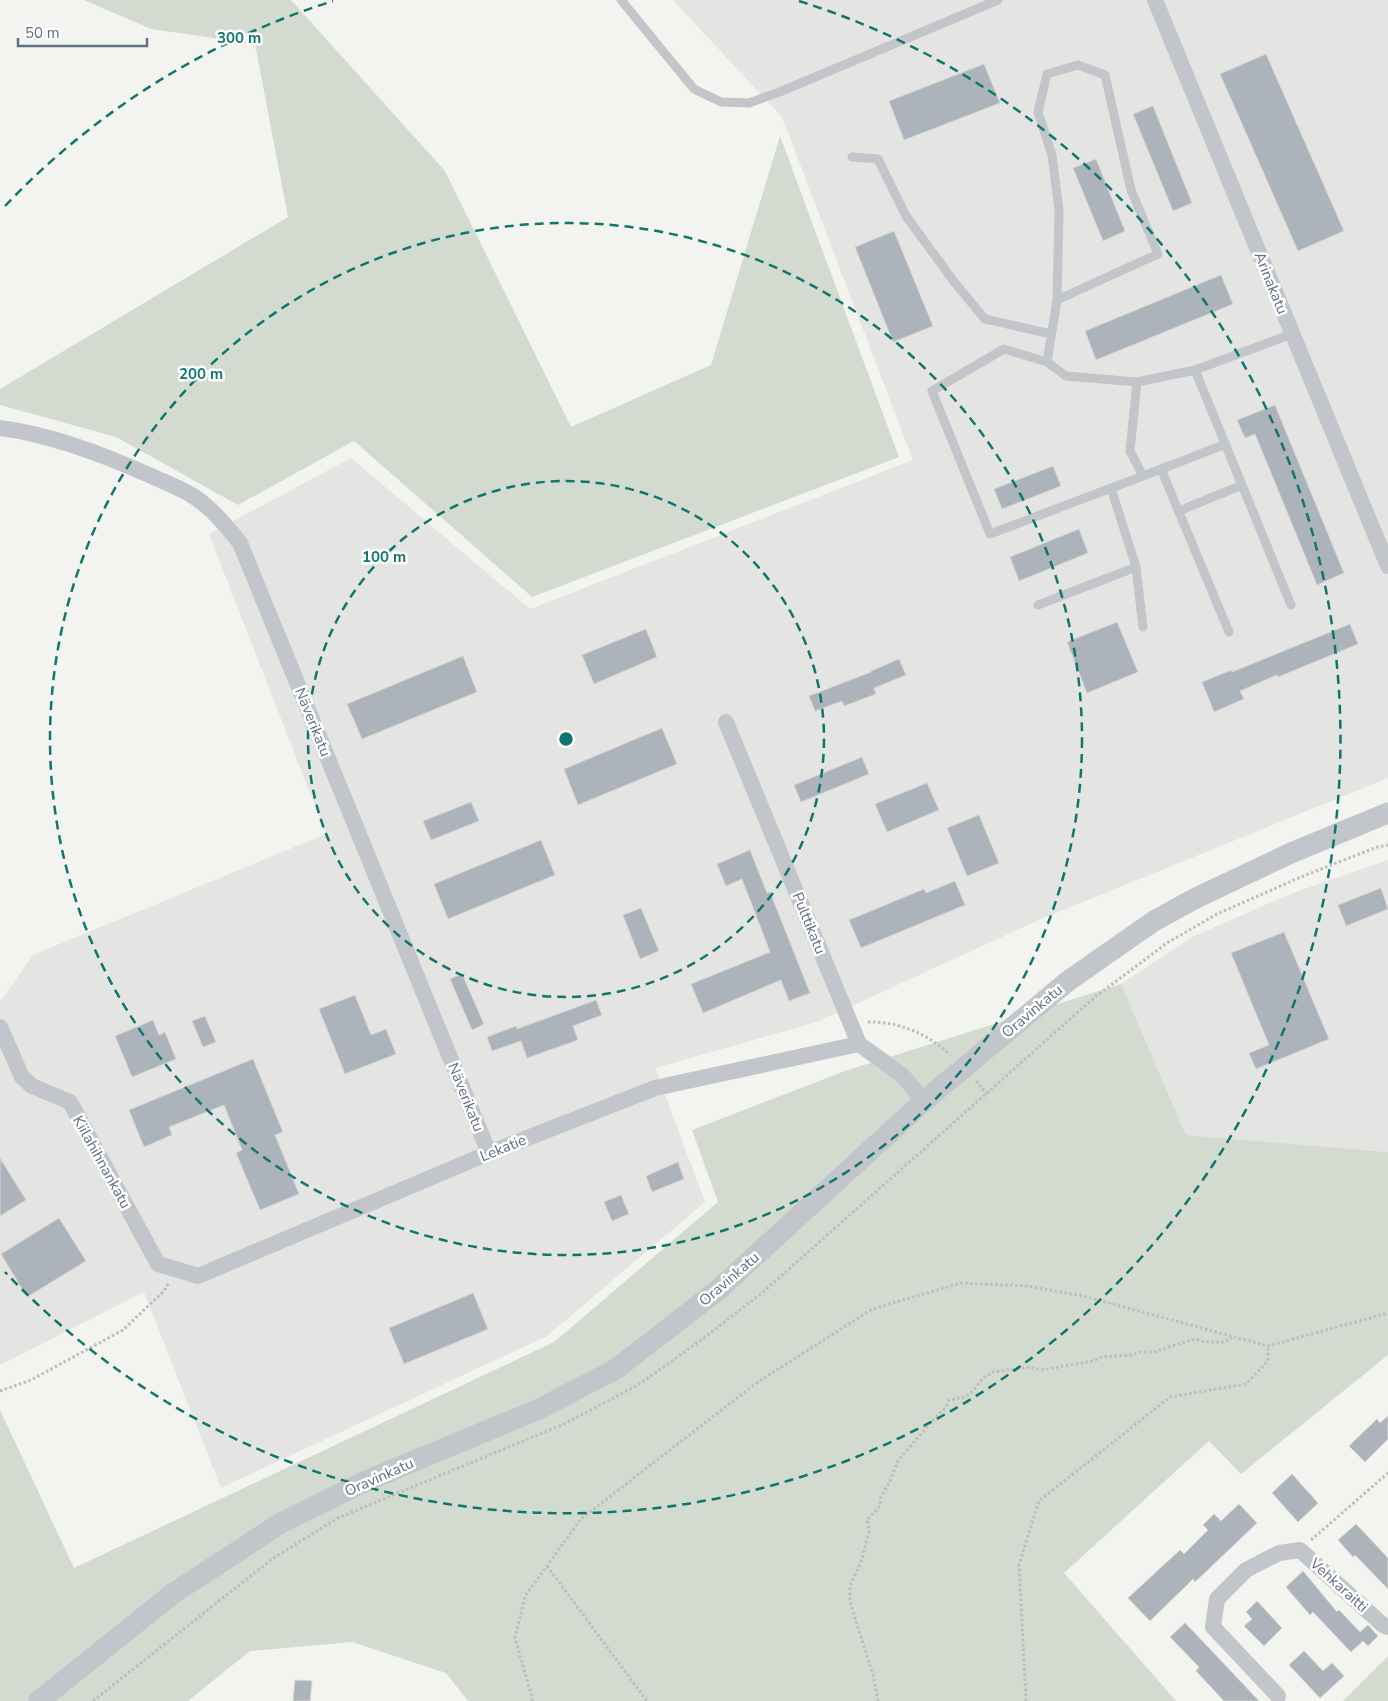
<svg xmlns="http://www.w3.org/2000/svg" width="1388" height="1701" font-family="'Nunito Sans',sans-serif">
<rect width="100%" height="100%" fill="#f3f4ef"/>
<path fill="#e4e4e3" d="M673,0H1388V778L1041,919L817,1022L655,1068L705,1202L547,1336L221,1488L144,1292L0,1365V1002L33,955L326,834L209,534L351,458L530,609L913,460L782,117Z
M1388,860V1152L1186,1135L1121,984L1194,936L1293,893Z"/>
<path fill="#d3dbd0" d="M84,0H291L445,171L571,427L711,365L780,136L899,457L532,597L354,441L238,505L116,437L0,405V389L288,217L255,44L151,29Z
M1121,984L1186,1135L1388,1152V1355L1241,1474L1209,1441L1064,1573L1176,1701H468L446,1673L352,1642L250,1651L188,1701H0V1410L74,1568L554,1342L718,1202L692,1130L845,1071Z
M1388,1656V1701H1343Z"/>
<path fill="#adb3ba" stroke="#d4d5d2" d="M1266,54L1344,231L1298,251L1220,74Z
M984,64L1000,103L904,140L889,101Z
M1153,106L1192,203L1173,211L1133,114Z
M1096,159L1125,231L1103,241L1073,168Z
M894,231L933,326L893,342L855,247Z
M1221,275L1233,304L1096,360L1085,331Z
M1275,405L1344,573L1317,585L1255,434L1245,438L1237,420Z
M1053,466L1061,486L1002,509L994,489Z
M1079,529L1088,553L1019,581L1010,557Z
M1117,622L1138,672L1087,693L1067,642Z
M1350,624L1358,644L1278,677L1277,675L1240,691L1244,699L1214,712L1202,682L1232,670V672Z
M646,629L657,657L594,684L582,655Z
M463,656L477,692L362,739L347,704Z
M899,659L906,675L874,688L876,694L844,706L842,701L815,711L809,696L871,672V671Z
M662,728L677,764L578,805L564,769Z
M862,757L869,774L801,802L794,785Z
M927,783L939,810L887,832L875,804Z
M471,802L479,821L431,840L423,821Z
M979,815L999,863L967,876L947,828Z
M541,840L555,875L448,919L434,884Z
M750,850L767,893L770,892L810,993L789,1001L781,980L703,1013L691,984L770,952L742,879L726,886L717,864Z
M955,881L965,905L861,948L849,920L924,889L926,893Z
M1381,888L1388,909L1346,926L1338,905Z
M641,908L659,951L640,959L623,915Z
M1284,932L1329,1039L1256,1069L1249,1053L1269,1045L1231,953Z
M462,974L484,1024L472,1030L450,979Z
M355,995L371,1035L386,1029L396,1054L345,1074L319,1009Z
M596,1000L602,1015L573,1026L578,1040L527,1058L521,1041L492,1051L487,1037L516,1026L517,1029Z
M205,1016L216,1042L203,1047L192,1021Z
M153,1020L159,1035L165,1032L176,1059L132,1077L115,1036Z
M253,1059L283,1132L275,1135L299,1194L260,1210L236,1153L242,1150L224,1105L169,1127L172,1135L144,1147L129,1110Z
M0,1158L26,1200L0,1216Z
M678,1162L684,1179L652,1192L646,1176Z
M621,1195L629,1214L612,1221L604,1202Z
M59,1218L86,1261L27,1297L1,1254Z
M473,1293L488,1329L404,1364L389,1328Z
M1388,1416V1439L1365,1462L1349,1446L1377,1419L1380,1423Z
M1292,1474L1318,1503L1298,1522L1272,1493Z
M1239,1504L1257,1523L1195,1582L1193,1579L1150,1621L1128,1598L1180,1550L1184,1554L1208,1530L1203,1525L1214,1514L1221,1521Z
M1356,1524L1388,1558V1589L1355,1555L1353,1557L1338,1540Z
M1303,1571L1337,1612L1339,1610L1360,1632L1368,1625L1378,1636L1368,1646L1363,1641L1351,1652L1313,1612L1310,1615L1286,1587Z
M1257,1601L1282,1628L1264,1646L1244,1626L1252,1619L1246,1612Z
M1185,1623L1191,1629L1259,1701H1224L1196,1671L1199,1667L1170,1637Z
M1304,1651L1323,1671L1332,1663L1344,1676L1320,1698L1289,1665Z
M295,1680L312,1681L310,1701H293Z"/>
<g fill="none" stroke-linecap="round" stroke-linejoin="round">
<path stroke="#bcbdc0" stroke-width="3" stroke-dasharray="2.5 2.5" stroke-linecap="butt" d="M868,1022C897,1021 929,1034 950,1055
M976,1081L987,1094
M0,1391L31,1380L123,1330L164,1291L169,1282
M1311,1540L1388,1473
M547,1566L647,1701
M93,1701L272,1559L338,1518L564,1424L638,1385L700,1341L762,1293L1095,997L1167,943L1217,914L1301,877L1377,847L1388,845
M533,1701L515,1638L525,1596L581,1519L755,1384L872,1309L961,1283L1027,1286L1083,1296L1268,1346L1388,1313
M878,1701L873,1675L850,1602V1586L862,1559L869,1531L867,1520L880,1506V1499L889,1483L898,1461L931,1422L946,1407L949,1400L965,1397L973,1391L983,1378L993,1372L1029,1367L1041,1370L1093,1361L1101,1357L1131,1355L1140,1352H1154L1181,1343L1196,1339L1204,1342H1224L1232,1338
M1026,1701L1019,1564L1039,1501L1170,1397L1246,1384L1268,1361V1346"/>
<path stroke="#c2c5c9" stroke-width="9" d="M621,0L694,89L721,102L749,103L782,91L998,0
M852,157L878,159L906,216L955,283L985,319L1051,334
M1057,300L1158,254L1131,190L1105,75L1078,65L1047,74L1038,112L1052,155L1059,211L1057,300L1047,362L1066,376L1137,382L1195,370L1292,334
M1047,362L1004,349L932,391L990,534L1143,476
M1195,370L1291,605
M1137,382L1130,451L1143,476L1226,444
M1161,469L1229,632
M1111,488L1136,567L1143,627
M1179,511L1242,485
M1038,605L1136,567"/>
<path stroke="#c2c5c9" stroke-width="16" d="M1155,0L1388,566
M0,428C52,435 102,454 149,475C162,481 176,486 188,493C209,505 225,524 240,543L489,1153
M726,722L859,1044L902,1075L924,1101
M0,1027L22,1077L32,1086L70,1102L158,1264L198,1276L489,1153L655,1088L859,1044
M1278,1696L1213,1627L1217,1599L1246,1570L1279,1553L1300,1550L1383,1625L1388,1627"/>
<path stroke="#c2c5c9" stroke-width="21" d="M39,1701L171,1595L279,1524L366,1481L539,1409L616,1369L718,1290L924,1101L1068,981L1154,921L1196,898L1291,853L1388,813"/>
</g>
<g fill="none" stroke="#0f766e" stroke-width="2.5" stroke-dasharray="9 6">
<circle cx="566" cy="739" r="258"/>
<circle cx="566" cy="739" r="516"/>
<path d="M5 206A774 774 0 0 1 333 1M799 1A774 774 0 1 1 5 1272"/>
</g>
<g text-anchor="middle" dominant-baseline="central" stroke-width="5" stroke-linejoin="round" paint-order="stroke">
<g font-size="15" fill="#606f83" stroke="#fff">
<text transform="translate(1271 283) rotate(68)">Arinakatu</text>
<text transform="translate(313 722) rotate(68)">Näverikatu</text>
<text transform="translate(809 923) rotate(68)">Pulttikatu</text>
<text transform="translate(1032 1011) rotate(-40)">Oravinkatu</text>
<text transform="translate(466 1097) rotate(68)">Näverikatu</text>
<text transform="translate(503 1148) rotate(-22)">Lekatie</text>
<text transform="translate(102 1162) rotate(61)">Kiilahihnankatu</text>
<text transform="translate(729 1279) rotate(-41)">Oravinkatu</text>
<text transform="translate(379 1477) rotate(-24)">Oravinkatu</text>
<text transform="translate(1339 1585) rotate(42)">Vehkaraitti</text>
</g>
</g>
<circle cx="566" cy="739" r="8" fill="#0f766e" stroke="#fff" stroke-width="2.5"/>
<g font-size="15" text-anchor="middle" font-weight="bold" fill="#0f766e" stroke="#fff" stroke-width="5" stroke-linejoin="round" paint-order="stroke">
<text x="239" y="43">300 m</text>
<text x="201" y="379">200 m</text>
<text x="384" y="562">100 m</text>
</g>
<path d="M18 38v8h129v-8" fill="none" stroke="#606f83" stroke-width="2.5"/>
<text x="25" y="38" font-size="15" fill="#606f83" stroke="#ffffff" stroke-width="4" paint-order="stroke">50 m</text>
</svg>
